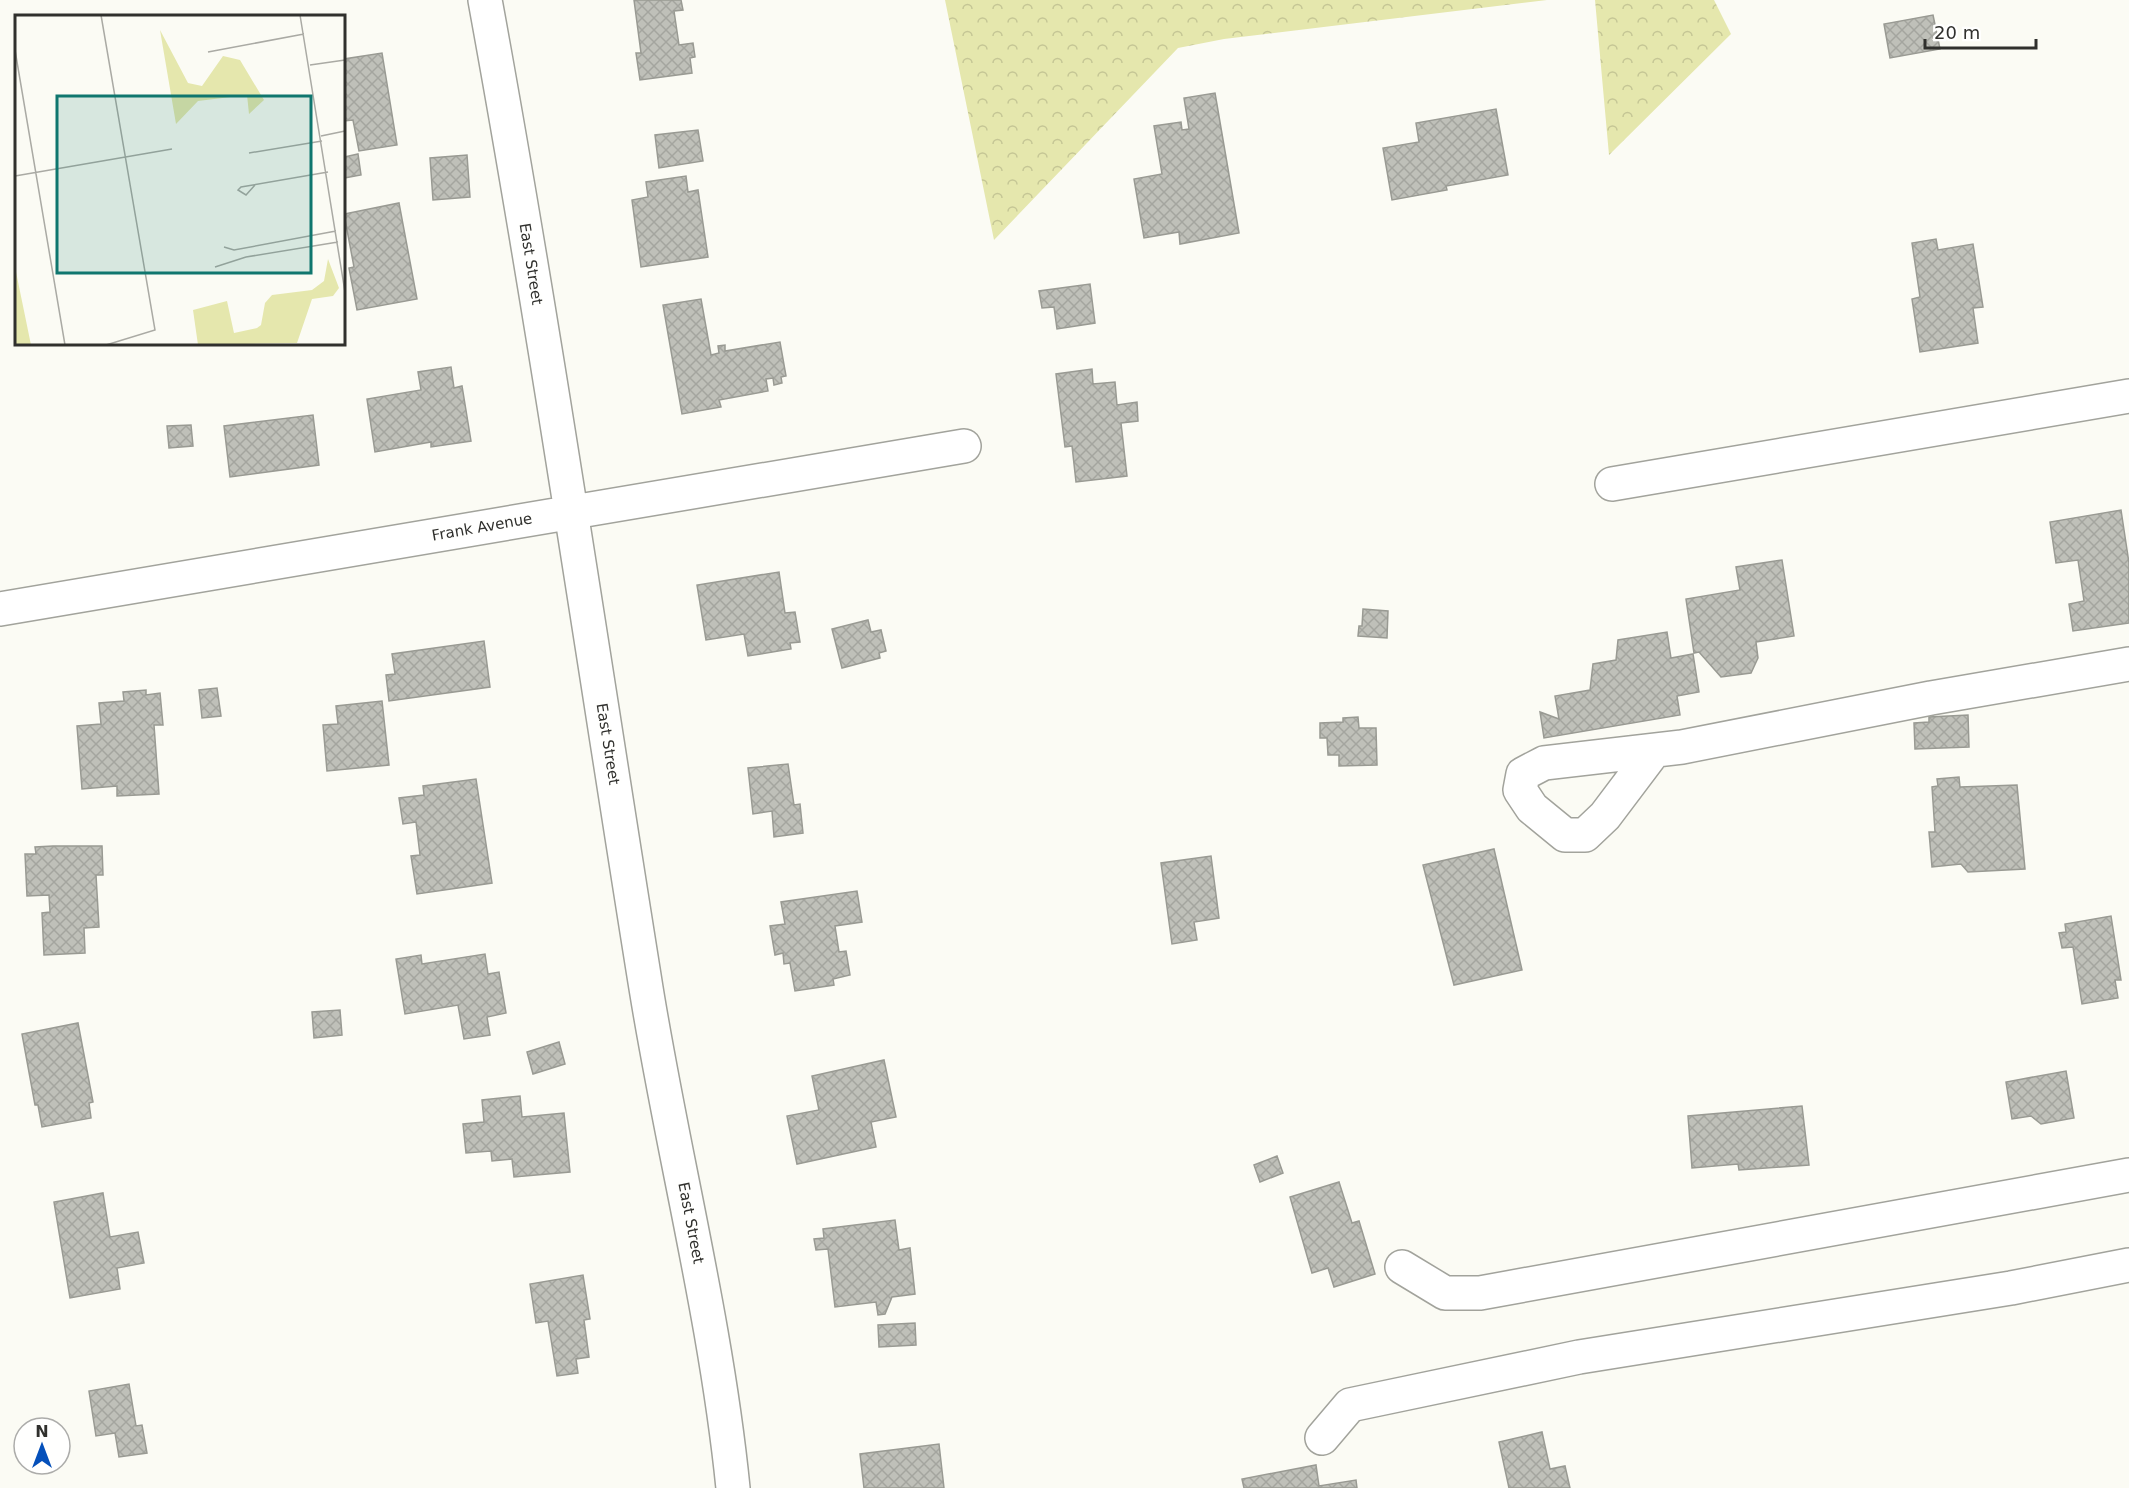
<svg xmlns="http://www.w3.org/2000/svg" width="2129" height="1488" font-family="'DejaVu Sans',sans-serif">
<defs>
<pattern id="forest-crowns" width="20" height="18" patternUnits="userSpaceOnUse" patternTransform="scale(1.5)"><rect width="20" height="18" fill="#e5e7ad"/><path d="M2 6a3 3 0 1 1 6 0M12 15a3 3 0 1 1 6 0" fill="none" stroke="#c5c695"/></pattern>
<pattern id="building-cross-hatch" width="8" height="8" patternUnits="userSpaceOnUse" patternTransform="scale(1.5)"><rect width="8" height="8" fill="#bfc0b9"/><path d="M0 0l8 8M0 8l8-8" fill="none" stroke="#a4a59f"/></pattern>
</defs>
<rect width="100%" height="100%" fill="#fbfbf4"/>
<path fill="url(#forest-crowns)" d="M945,0H1547L1224,39L1178,48L994,240Z
M1595,0H1714L1731,34L1609,155Z"/>
<path fill="url(#building-cross-hatch)" stroke="#999a93" stroke-width="1.5" d="M634,0H681L683,10L674,11L679,45L693,43L695,57L690,58L692,73L640,80L636,53H641Z
M1933,15L1940,49L1890,58L1884,24Z
M382,53L397,145L359,151L353,120L344,121V59Z
M1215,93L1239,233L1180,244L1179,232L1144,238L1134,179L1162,174L1154,126L1181,122L1182,130L1189,129L1184,98Z
M1496,109L1508,175L1446,186L1447,190L1392,200L1383,148L1419,142L1416,123Z
M698,130L703,161L659,168L655,135Z
M358,154L361,175L344,178V157Z
M467,155L470,197L433,200L430,158Z
M686,176L688,192L698,190L708,257L641,267L632,200L648,197L646,182Z
M399,203L417,299L357,310L349,268L354,267L344,214Z
M1936,239L1938,250L1973,244L1983,307L1973,308L1978,343L1920,352L1912,299L1920,297L1912,243Z
M1090,284L1095,323L1057,329L1054,307L1042,308L1039,291Z
M701,299L711,355L719,353L718,346L725,345V351L780,342L786,376L781,377L782,383L774,385L773,378L766,379L768,391L719,400L721,407L682,414L663,305Z
M451,367L454,388L462,386L471,441L431,447V442L375,452L367,399L421,390L418,372Z
M1092,369L1093,384L1115,382L1117,405L1137,402L1138,421L1121,423L1127,476L1076,482L1072,446L1065,447L1056,374Z
M313,415L319,465L230,477L224,426Z
M191,425L193,446L169,448L167,426Z
M2121,510L2129,563V623L2073,631L2069,604L2084,601L2078,560L2056,563L2050,522Z
M1782,560L1794,636L1756,642L1758,658L1751,673L1721,677L1699,652L1694,653L1686,599L1740,590L1736,567Z
M779,572L785,613L795,612L800,642L790,643L791,649L748,656L744,634L706,640L697,585Z
M1363,609L1388,611L1387,638L1358,636L1359,626H1362Z
M868,620L871,632L881,630L886,651L879,653L880,658L842,668L832,629Z
M1667,632L1671,658L1693,654L1699,692L1677,696L1680,715L1544,738L1540,712L1559,719L1555,696L1590,690L1593,664L1616,660L1618,640Z
M484,641L490,687L389,701L386,675L395,674L392,654Z
M217,688L221,716L202,718L199,690Z
M146,690V695L160,693L163,725H154L159,794L117,796V786L82,789L77,726L101,724L99,703L124,701L123,692Z
M382,701L389,765L327,771L323,725L338,724L336,706Z
M1968,715L1969,747L1915,749L1914,723L1929,722V717Z
M1358,717L1359,728H1376L1377,765L1339,766V755H1328L1327,738H1320V723L1343,722V718Z
M788,764L794,805L800,804L803,833L774,837L772,811L753,814L748,768Z
M1959,777L1960,787L2017,785L2025,869L1968,872L1961,864L1932,867L1929,832H1935L1932,787L1938,786L1937,779Z
M476,779L492,883L417,894L411,856L420,855L416,822L403,824L399,798L424,795L423,786Z
M53,846H102L103,875H96L99,927L84,928L85,953L44,955L42,913L50,912L49,895L27,896L25,854H36L35,847Z
M1494,849L1522,970L1454,985L1423,865Z
M1211,856L1219,918L1194,922L1197,940L1172,944L1161,863Z
M857,891L862,922L835,926L839,952L846,951L850,975L833,979L834,985L795,991L790,963L784,964L783,953L775,955L770,926L785,924L781,902Z
M2111,916L2121,980H2115L2118,998L2082,1004L2073,947L2062,948L2059,933L2066,932L2065,924Z
M485,954L488,974L499,972L506,1013L487,1017L490,1035L464,1039L458,1005L405,1014L396,959L421,955L422,964Z
M340,1010L342,1035L314,1038L312,1012Z
M78,1023L93,1102L89,1103L91,1118L42,1127L38,1105H35L22,1034Z
M559,1042L565,1064L533,1074L527,1052Z
M884,1060L896,1117L871,1122L876,1147L797,1164L787,1116L819,1110L812,1076Z
M2066,1071L2074,1118L2041,1124L2031,1116L2012,1119L2006,1082Z
M520,1096L522,1117L564,1113L570,1172L514,1177L512,1159L492,1161L491,1151L466,1153L463,1124L484,1122L482,1100Z
M1802,1106L1809,1165L1739,1170L1738,1164L1692,1168L1688,1116Z
M1277,1156L1283,1173L1260,1182L1254,1165Z
M1339,1182L1352,1223L1359,1221L1375,1274L1334,1287L1328,1268L1312,1273L1290,1197Z
M103,1193L110,1237L138,1232L144,1263L117,1268L120,1289L70,1298L54,1202Z
M895,1220L899,1250L910,1248L915,1294L892,1297L885,1314L878,1315L876,1302L835,1307L828,1249L816,1250L814,1239L824,1238L823,1229Z
M583,1275L590,1319L584,1320L589,1357L576,1359L578,1373L557,1376L548,1321L536,1323L530,1284Z
M915,1323L916,1345L879,1347L878,1325Z
M129,1384L136,1426L142,1425L147,1453L119,1457L115,1433L96,1436L89,1391Z
M1542,1432L1550,1469L1565,1466L1570,1488H1509L1499,1442Z
M939,1444L944,1488H864L860,1454Z
M1316,1465L1319,1486L1356,1480L1357,1488H1244L1242,1479Z"/>
<g fill="none" stroke-linecap="round" stroke-linejoin="round">
<g stroke="#a2a39c" stroke-width="36">
<path id="minor" d="M485,0C545,328 593,658 646,988C673,1155 716,1319 733,1488
M1612,484L2129,396
M0,609L964,446
M1654,751L1605,816L1585,835H1565L1532,808L1520,790L1523,774L1544,763L1682,747L1931,698L2129,664
M1402,1267L1445,1293H1480L2129,1175
M1322,1438L1350,1405L1579,1357L2011,1288L2129,1265"/>
</g>
<use href="#minor" stroke="#fff" stroke-width="33"/>
</g>
<g text-anchor="middle" dominant-baseline="central" stroke-width="5" stroke-linejoin="round" paint-order="stroke">
<g font-size="15" fill="#30302d" stroke="#fffffe">
<text transform="translate(531 264) rotate(81)">East Street</text>
<text transform="translate(482 527) rotate(-10)">Frank Avenue</text>
<text transform="translate(608 744) rotate(81)">East Street</text>
<text transform="translate(691 1223) rotate(79)">East Street</text>
</g>
</g>
<g transform="translate(15 15)">
<rect width="330" height="330" fill="#fbfbf4"/>
<path d="M145,15L173,68L187,71L208,41L225,45L249,85L234,99L232,80L183,86L161,109ZM313,244L324,273L318,281L297,284L282,328L183,330L178,295L212,286L219,318L242,313L246,310L250,288L257,280L297,275L309,266ZM0,252L16,330H0Z" fill="#e5e7ad"/>
<path fill="none" stroke="#aaaaa4" stroke-width="1.5" d="M86,0L140,315L91,330M285,0L330,277M0,35L50,330M193,37L289,19M295,50L330,45M306,121L330,116M234,138L307,126M0,161L157,134M240,170L231,180L223,175L226,172L313,157M209,232L219,235L321,216M200,252L231,242L323,227"/>
<path fill="#0f766e" fill-opacity="0.15" stroke="#0f766e" stroke-width="3" d="M42,81H296V258H42Z"/>
<rect width="330" height="330" fill="none" stroke="#30302d" stroke-width="3"/>
</g>
<g transform="translate(42 1446)"><circle r="28" fill="#fffffe" stroke="#acacaa" stroke-width="1.5"/>
<path d="M0-4.5L10 22L0 15L-10 22Z" fill="#0550ba"/>
<text y="-9" font-size="16" font-weight="bold" text-anchor="middle" fill="#30302d">N</text>
</g>
<path d="M1925 39v9h111v-9" fill="none" stroke="#30302d" stroke-width="3"/>
<text x="1934" y="39" font-size="18" fill="#30302d" stroke="#fffffe" stroke-width="4.5" paint-order="stroke">20 m</text>
</svg>
